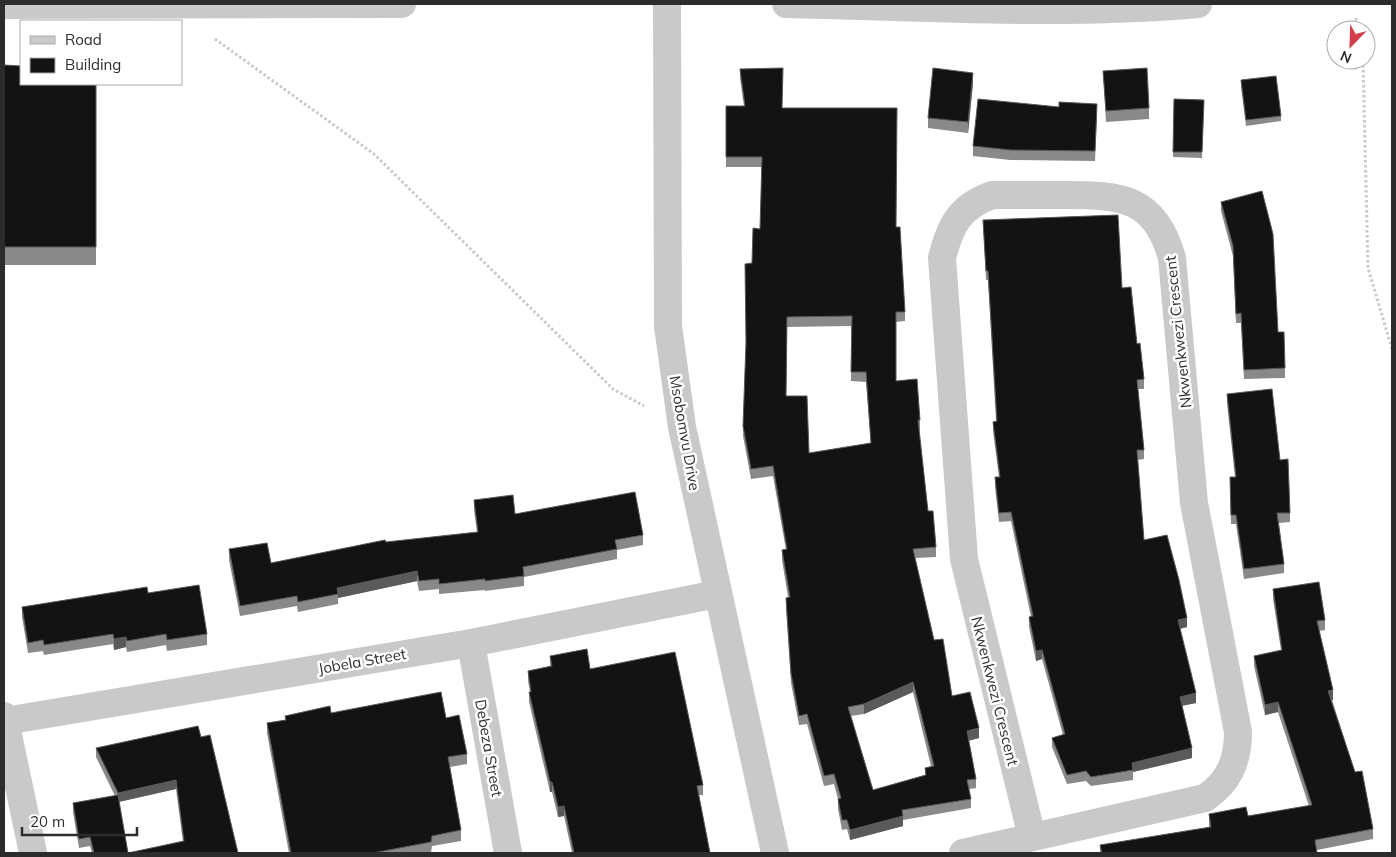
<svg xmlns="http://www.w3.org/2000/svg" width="1396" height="857" font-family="Mulish,sans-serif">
<rect width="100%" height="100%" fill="#fff"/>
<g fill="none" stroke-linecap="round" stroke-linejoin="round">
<path stroke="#c9c9c9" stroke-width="3" stroke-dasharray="2.5 2.5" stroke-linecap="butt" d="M1356,18L1358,30
M215,39L374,154L613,389L644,406
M1363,60L1368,268L1392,349"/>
<path stroke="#c9c9c9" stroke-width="28" d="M667,4L668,326L682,427L775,853
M471,643L508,853
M4,716L33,853
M5,721L471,643L717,594
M963,853L1205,798C1229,782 1238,761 1238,732L1194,503L1172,258C1155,197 1121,195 1065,195C1041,195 1016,195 992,195C959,207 950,226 942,258L964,559L1032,837"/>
<path stroke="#c9c9c9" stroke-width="28" d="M786,4C923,7 1062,16 1198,4
M4,5L402,4"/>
</g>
<path fill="#898989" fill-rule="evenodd" d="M4,65L96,84V265H4Z
M740,69L782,108L896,227L905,312V321L896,322V381L920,420V430H919L928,511L936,547V557L915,558L934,640L952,696L979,738L968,741L976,779V788L969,789L971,799V808L903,820V826L850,840L847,829L842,830L838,809V799L834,784L824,786L807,724L799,725L791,683L786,608V598L788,597L782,560V550H786L773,476L751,479L743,436L752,263L760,229L762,167H726V106H744L740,78ZM851,326V381L866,382L871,443L809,453L786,396L787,327ZM913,692L931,766L925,768V775L873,790L851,716L864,714Z
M1103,71L1149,108V119L1106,122Z
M1241,80L1281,116V121L1246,126L1241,86Z
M973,83L968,133L928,128V118Z
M1174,99L1204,100L1202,158L1173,157Z
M1097,114L1095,161L1010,160L973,156V146Z
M1221,202L1278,332L1285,368V378L1244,379L1241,323H1236L1233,256L1221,211Z
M983,220L1122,288L1137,344L1144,379V389H1138L1144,450V459L1137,460L1144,540L1187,627L1180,629L1196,703L1182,706L1192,758L1133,772V780L1091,786L1086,781L1067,784L1052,747V738L1063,735L1042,659L1036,661L1029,627V617H1031L1011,521L999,522L995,487V477H999L993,431V422L996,421L988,280H986Z
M1227,394L1290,513V522L1279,523L1284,564V573L1244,579L1236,524H1231L1230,477H1235L1227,403Z
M474,500L515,514L643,535V545L617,550V559L524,577V586L485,591V590L439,594V589L419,591L417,581L338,598V604L298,612L297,606L240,616L229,560V549L271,563L386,542L477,532L474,510Z
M1273,589L1325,620V630L1319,631L1333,700H1332L1373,829V839L1317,850V853H1100V845L1209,827V814L1248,816L1309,806L1278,712L1265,715L1254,666V656L1281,650L1273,599Z
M148,593L207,634V645L167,651L166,645L127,652L126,647L114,650L113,644L44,655L43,651L28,653L22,617V607Z
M550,656L590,669L703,785V795H699L710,853H572L564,816L558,817L552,792H550L529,702V692H530L528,681V671L550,666Z
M331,713L446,718L467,754V764L450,767L461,830V841L432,846L431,853H289L267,733V723L285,720V716Z
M201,737L238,853H92L90,846L79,848L73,812V803L115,796L96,757V748ZM176,789L183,842L128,853L119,802Z"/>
<path fill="#5a5a5a" d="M973,73V83L968,133V122Z
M417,571V581L338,598L337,588Z
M1187,618V627L1178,629V620Z
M126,637V647L114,650V639Z
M1042,650V659L1036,661V651Z
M913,682V692L864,714V704Z
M1333,690V700L1328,701V691Z
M1196,693V703L1180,706V697Z
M1278,702V712L1265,715V705Z
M979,728V738L967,741V731Z
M1192,748V758L1133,772L1132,763Z
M176,780V789L118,802V793Z
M550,782H552V792H550Z
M564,806V816L558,817V807Z
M903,816V826L850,840V830Z"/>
<path fill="#131313" stroke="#5a5a5a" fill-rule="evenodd" d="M4,65L21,66V84H96V247H4Z
M783,68L782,108H897L896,227H900L905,312H896V381L917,379L920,420H918L928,511H933L936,547L913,549L934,640L943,639L952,696L970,692L979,728L967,731L976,779L967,780L971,799L902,810L903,816L850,830L847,820H842L838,799L841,798L834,774L824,776L807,714L799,716L791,673L786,598L790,597L782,550L787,549L773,466L751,469L743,426L746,342L745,264L752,263L753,228L760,229L762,157H726V106H745L740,69ZM852,316L851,372H866L871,443L809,453L807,396H786L787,317ZM913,682L934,766L925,768L926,775L873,790L848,707L864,704Z
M933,68L973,73L968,122L928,118Z
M1147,68L1149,108L1106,111L1103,71Z
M1276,76L1281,116L1246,120L1241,80Z
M978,99L1059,107V102L1097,104L1095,151L1010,150L973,146Z
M1174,99L1204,100L1202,152H1173Z
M1262,191L1273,234L1278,332H1284L1285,368L1244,370L1241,313L1236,314L1233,246L1221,202Z
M1118,215L1122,288L1131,287L1137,344L1140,343L1144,379L1137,380L1144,450H1137L1144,540L1167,535L1179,580L1187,618L1178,620L1196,693L1180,697L1192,748L1132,763L1133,770L1091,777L1086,771L1067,775L1052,738L1065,734L1042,650L1036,651L1029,617L1033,616L1011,512L999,513L995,477H1000L993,422L997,421L988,271H986L983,220Z
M1272,389L1280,460L1288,459L1290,513H1277L1284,564L1244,569L1236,515H1231L1230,477H1236L1227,394Z
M635,492L643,535L615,540L617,549L523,567L524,576L485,581V579L439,584V579L419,581L417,571L337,588L338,594L298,602L297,596L240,606L229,549L267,543L271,563L385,540L386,542L478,532L474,500L513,495L515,514Z
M1319,582L1325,620L1317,621L1333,690L1328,691L1355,772L1362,771L1373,829L1315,840L1317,853H1102L1100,845L1211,827L1209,814L1246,807L1248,816L1312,805L1278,702L1265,705L1254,656L1282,650L1273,589Z
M199,585L207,634L167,640L166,634L127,641L126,637L114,639L113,634L44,645L43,640L28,643L22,607L147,587L148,593Z
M587,649L590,669L675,652L703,785L697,786L710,853H574L564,806L558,807L552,782H550L529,692H531L528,671L552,666L550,656Z
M441,692L446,718L459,715L467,754L448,757L461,830L432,836L431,842L373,853H291L267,723L286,720L285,716L330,706L331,713Z
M198,726L201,737L210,735L238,853H94L90,837L79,839L73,803L118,795L128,853L184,841L176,780L118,793L96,748Z"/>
<g text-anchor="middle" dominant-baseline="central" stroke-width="5" stroke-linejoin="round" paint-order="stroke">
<g font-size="15" fill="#2c2c2c" stroke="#fff">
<text transform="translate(1178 332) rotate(-96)">Nkwenkwezi Crescent</text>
<text transform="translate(685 433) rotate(80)">Msobomvu Drive</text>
<text transform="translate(362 661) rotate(-10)">Jobela Street</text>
<text transform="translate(995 691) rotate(76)">Nkwenkwezi Crescent</text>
<text transform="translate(489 748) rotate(80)">Debeza Street</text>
</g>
</g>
<rect width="1396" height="857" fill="none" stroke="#2c2c2c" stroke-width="10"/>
<rect x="20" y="20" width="162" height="65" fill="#ffffff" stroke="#ababab"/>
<rect x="30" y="36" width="25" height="8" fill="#c9c9c9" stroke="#ababab"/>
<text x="65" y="45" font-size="15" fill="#2c2c2c">Road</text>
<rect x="30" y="58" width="25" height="15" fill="#131313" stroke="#ababab"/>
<text x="65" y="70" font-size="15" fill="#2c2c2c">Building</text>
<g transform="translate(1351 45) rotate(203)"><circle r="24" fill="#ffffff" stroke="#ababab"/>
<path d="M0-4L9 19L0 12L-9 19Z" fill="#d43d4b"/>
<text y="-8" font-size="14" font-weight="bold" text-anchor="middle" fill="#2c2c2c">N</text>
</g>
<path d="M22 827v8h115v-8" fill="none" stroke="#2c2c2c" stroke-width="2.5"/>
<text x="30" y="827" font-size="15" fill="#2c2c2c" stroke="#ffffff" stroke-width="4" paint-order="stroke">20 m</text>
</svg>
